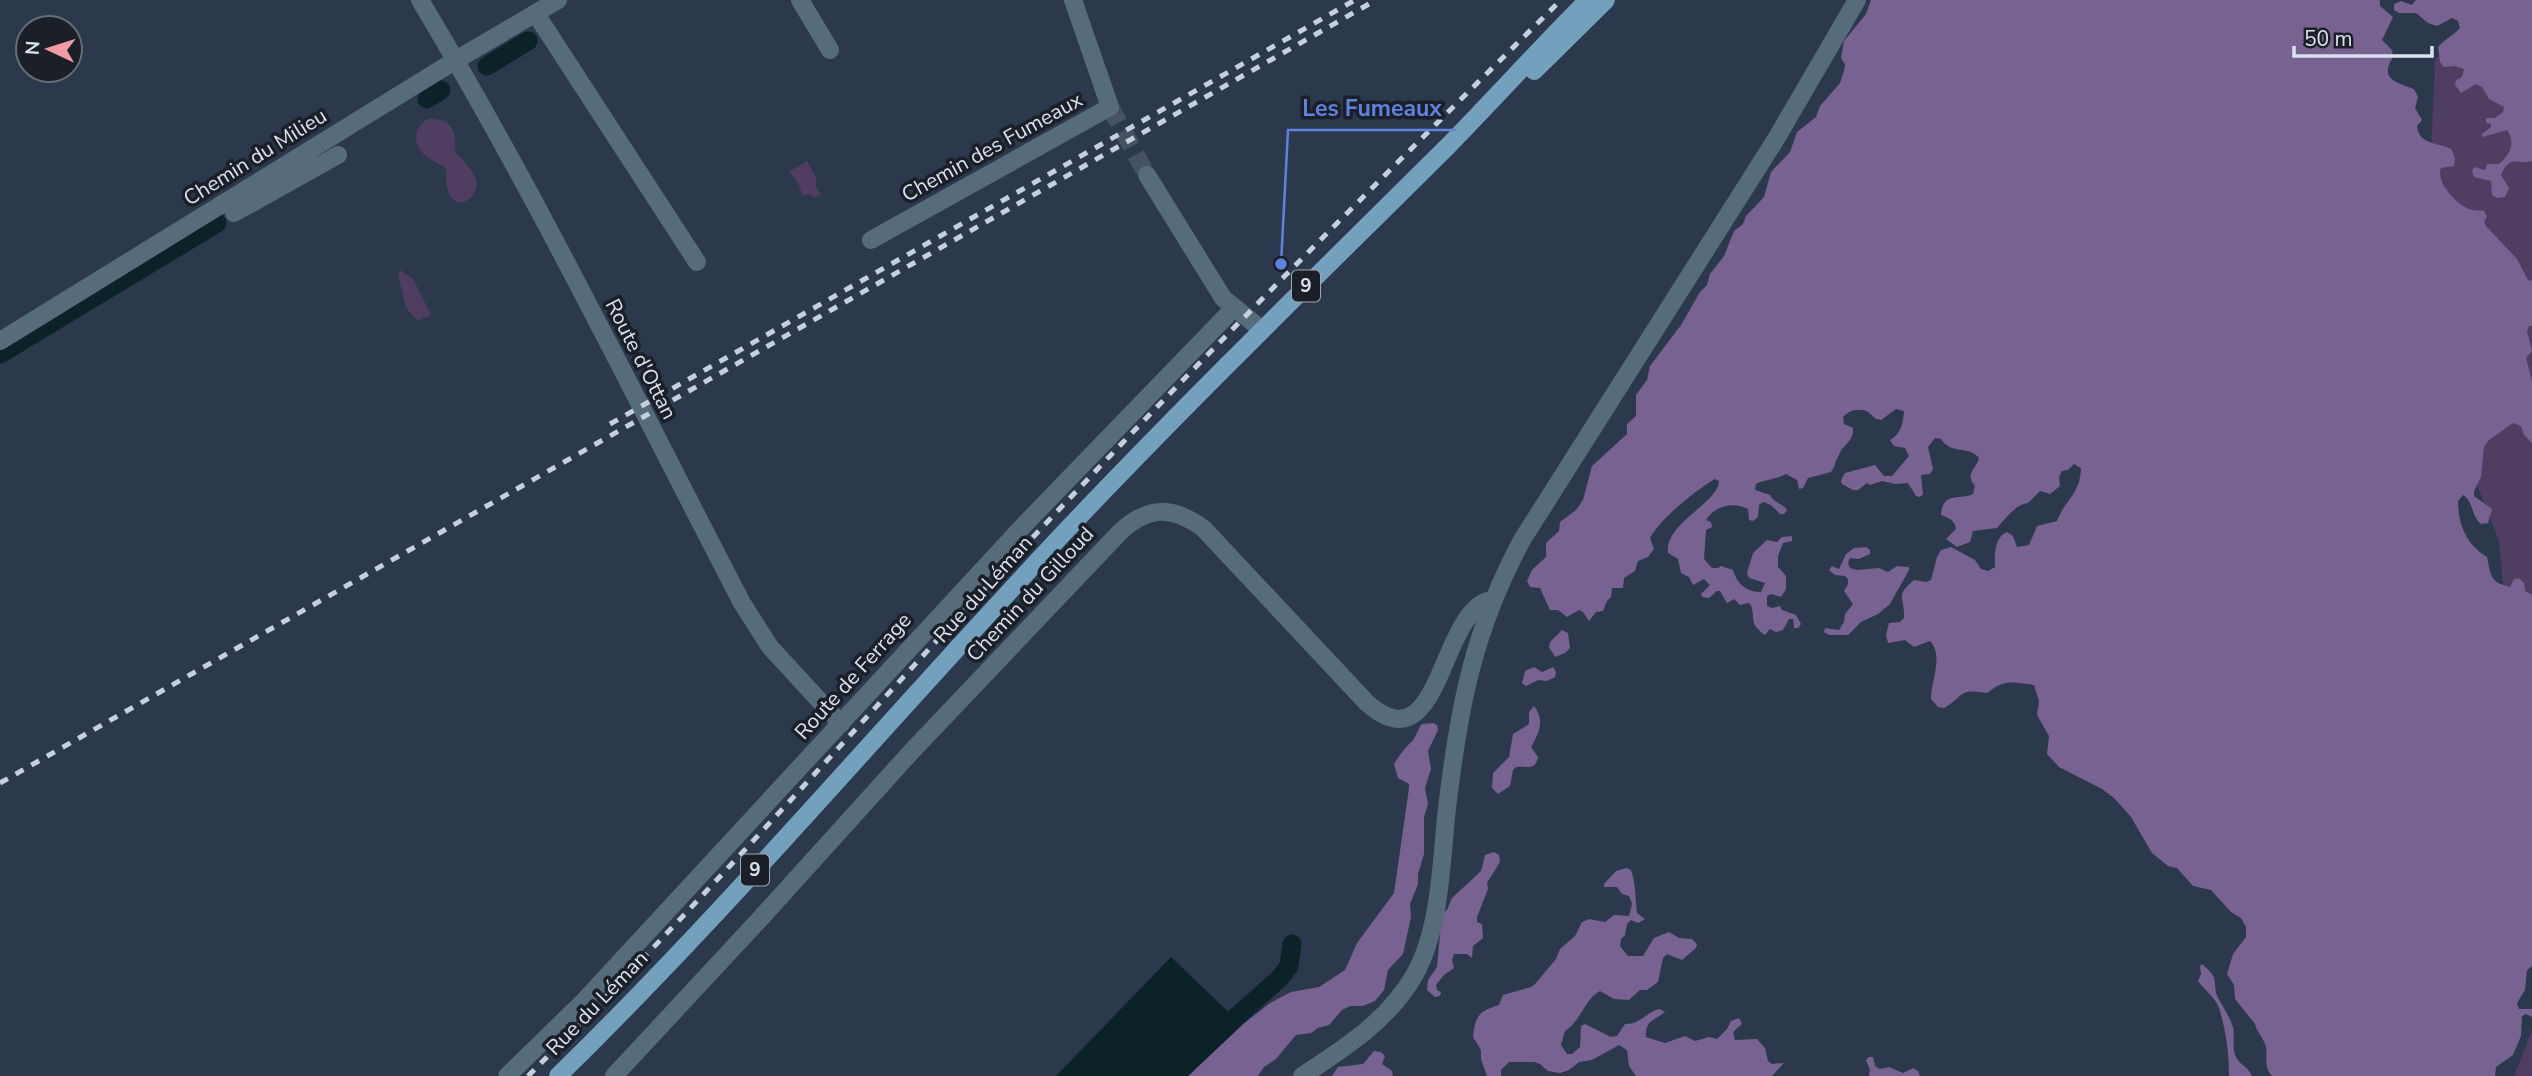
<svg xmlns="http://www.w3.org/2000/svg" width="2532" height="1076" font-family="'Nunito Sans',sans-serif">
<rect width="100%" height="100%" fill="#2c384c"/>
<path fill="#4f3d62" d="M2517,0H2532V920L2499,541L2423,347L2435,59Z
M428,119C452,118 457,131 455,152C463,161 472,168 476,179C482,202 443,222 446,168C440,164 432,161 426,156C412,145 413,127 428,119Z
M807,161L816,177V187L821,194L814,198L809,193L803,196L798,183L789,172Z
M400,270L413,279L431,315L418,321L406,308L398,274Z
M2532,1030V1076H2514Z"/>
<path fill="#786291" d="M1871,0H2380V6L2393,17L2382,40L2392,50L2393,57C2379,79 2396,82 2414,89L2418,97L2415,108L2422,120L2417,126C2419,145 2437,142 2451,149L2455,158L2454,166L2441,168C2435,182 2459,208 2473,210C2477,211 2480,210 2484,211L2487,217L2484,221L2486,226L2517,259L2528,280L2532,281V326H2529L2527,331L2532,351L2526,358L2532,381V443L2524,435L2521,426L2513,423L2489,440L2484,447L2481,477L2474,491V496L2492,509L2488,523L2481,524C2471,516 2474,502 2463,495L2458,501C2458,526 2467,545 2487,557C2491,576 2490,582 2510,587L2514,579L2519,578L2524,583L2525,591L2532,595V966L2527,970L2525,990L2517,1003L2519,1009H2532V1017L2526,1014L2522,1016L2521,1036L2513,1055L2496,1067L2495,1076H2272C2263,1065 2268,1060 2266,1047C2264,1038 2257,1033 2255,1024L2235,999L2234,985L2227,974L2233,954L2246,937V927L2241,918L2231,912L2211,890L2193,886L2177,868L2168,866L2152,853L2131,817L2114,798L2102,789L2059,767L2047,754L2049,736L2037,715L2039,701L2034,685C2012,682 2005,679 1987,693C1957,688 1966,695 1944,708L1938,707L1931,699C1931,680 1944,656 1930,641L1914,647L1905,640L1888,643L1886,635L1889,623L1900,622L1904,618C1905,596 1894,597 1914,580L1926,582L1931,580L1937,557L1941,550L1951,547L1975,560L1981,569L1988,571L1995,567C1995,553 1994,538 2007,532L2013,536L2017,547L2029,545L2037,526L2057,521C2066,498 2080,495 2081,468L2074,464L2068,470L2062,471L2059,477L2060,486L2050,494L2040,491L2028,503C2016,504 2005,519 1997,528L1973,531L1970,542L1957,547L1946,539L1956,529C1955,520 1949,518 1941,515C1943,490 1960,501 1973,494L1975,486C1964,474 1976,470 1979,458C1968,445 1951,455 1941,439L1935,438L1928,447L1933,469L1930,474L1921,475L1923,494L1920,497L1916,496L1908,483L1895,484L1882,481L1870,485L1867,483L1858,490H1853L1842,484L1841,480L1845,473L1875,465L1884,476H1892L1909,456L1905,448L1894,446L1890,440C1901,434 1903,423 1904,411L1896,409L1881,420L1876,419C1873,417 1871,414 1868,412C1859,407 1848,411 1843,417L1844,424L1853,428C1854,442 1843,444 1839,455C1835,461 1836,465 1831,472L1808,478L1803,488L1799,489L1797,480L1786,474C1776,480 1766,479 1756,484L1755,490L1770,495C1774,503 1782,503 1787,510L1784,514H1780L1771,505L1763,502L1759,505L1758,517L1753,521L1749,520L1748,509C1734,501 1714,506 1706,520L1711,522L1712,527L1706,530L1704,559L1712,568H1718L1721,566L1733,570C1737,584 1746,592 1761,592L1765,583L1749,578L1747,573L1753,553L1767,540L1777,542L1782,537L1792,536V541L1783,543L1778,556V567L1786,576V589L1781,597L1771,594L1767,596V606L1772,608L1780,606L1782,610L1796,615L1801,624L1798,628H1794L1793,619H1789L1783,630L1776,632L1770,629L1765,635C1748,622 1756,621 1751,605L1748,603L1740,605L1734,599L1727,603L1720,591H1717L1709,598L1702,597L1701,594L1710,585L1704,579L1693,585L1689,577L1681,573L1678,559L1668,553C1664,523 1718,504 1719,481L1715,479C1696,490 1661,518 1650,538L1654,549L1648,557L1638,561L1635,571L1624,578L1623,588H1612L1611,597L1607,601L1603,611L1596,612L1589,621L1583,612L1579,610L1567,617L1558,610H1550L1540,588L1530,587L1527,581L1532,570L1546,557V543L1559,531L1560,522L1576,510L1583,500L1592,466L1627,434V424L1636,416V395L1647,380L1650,366L1681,325L1700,292L1707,285L1710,274L1724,256L1734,231L1743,224L1746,216L1764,197L1771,172L1790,152L1797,132L1816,117L1820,106L1840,83L1844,71L1845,64L1841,58L1844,41L1866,14Z
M2416,0H2532V161C2517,166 2511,153 2501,175L2509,188L2505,197L2497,198L2492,195L2491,181L2474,177L2472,171L2474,167L2485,170L2487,164H2499C2510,155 2516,143 2507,130L2482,137V134L2491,127V124L2486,123V118H2495L2503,112L2504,107L2489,99L2482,87L2476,84L2461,93L2455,85L2456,80L2462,77L2464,69L2455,66L2444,67L2440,62L2438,47C2445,39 2453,36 2460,28L2458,21L2452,18L2437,26L2428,23L2416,13H2399L2394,10V4L2401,1L2412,5Z
M1866,547L1870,550V554L1859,559L1850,558L1848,563L1850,568L1857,570L1879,568L1888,572L1897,566L1909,567V570L1890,604L1878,614L1861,622L1848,635H1829L1824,632L1825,628L1839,630L1844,622L1845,614L1853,604L1844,591L1848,584V579L1845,576L1835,575L1829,570L1832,566L1839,569L1846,554L1854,548Z
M1562,630L1568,633L1570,648L1565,653L1555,657L1549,647L1550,642Z
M1534,667L1542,672L1553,667L1556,672L1555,677L1547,681L1538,680L1526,686L1522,683L1525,671Z
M1534,706C1545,720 1539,734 1531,747L1538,757C1535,771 1528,766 1516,767L1513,770L1510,786L1498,794L1492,788L1493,773L1509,757L1513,734L1529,724V712Z
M1433,723L1437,725L1438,730L1428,751L1431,769L1425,788L1428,804L1424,817V854L1418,874V884L1410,904L1411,917L1403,954L1388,970L1384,990L1375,1001L1363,1006H1350L1342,1010L1329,1025L1318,1028L1311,1033L1296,1035L1276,1059L1264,1067L1258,1076H1188L1242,1025L1270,1003L1291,992L1319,987L1345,970L1357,943L1394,893L1409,788V784L1398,778L1394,764C1400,754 1406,747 1413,740C1417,735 1418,728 1422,724Z
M1494,852L1499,855L1500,862L1487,883L1488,889L1477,917V922L1482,924L1483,938L1473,946L1472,958L1467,954H1454L1452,960L1454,968L1444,975L1436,985L1437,990L1441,992L1440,996L1435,997L1427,990L1428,980L1437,967L1442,913L1447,910L1452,898L1481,871L1485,855Z
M1626,868L1631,870C1636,884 1635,898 1637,913L1645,919L1638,923L1631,920L1627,924L1625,935L1621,939L1620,946L1628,956H1643L1654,938L1669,932L1679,938L1692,939L1697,944L1696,948L1682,960L1667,954L1663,958L1658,982L1647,990H1640L1629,1000L1614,999L1600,991C1584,1000 1581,1021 1565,1031L1561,1045L1567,1054H1572L1580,1047L1581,1026L1585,1024L1611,1037L1617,1036L1625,1024C1640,1025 1647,1011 1660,1009L1665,1012C1654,1021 1645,1020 1646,1037L1665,1043L1685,1036L1695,1041L1709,1037L1717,1039L1727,1029L1731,1021L1739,1018L1742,1024L1733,1032L1735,1040L1757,1039L1765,1048L1768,1061L1772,1064L1784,1063L1772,1076H1636L1629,1066L1627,1050L1619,1045L1592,1060L1579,1062L1569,1070L1560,1073L1548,1071L1540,1064L1534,1062H1509L1501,1070V1076H1487L1481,1059V1050L1473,1037C1475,1016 1479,1011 1499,1005L1503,995L1531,987L1535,984L1556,959L1560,949L1575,936L1582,922L1589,919L1605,922L1614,915L1629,916L1632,904L1629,896L1622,894L1617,887H1604V884L1616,871Z
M2202,964C2222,981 2211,981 2218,998C2223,1007 2230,1017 2233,1027C2235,1036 2232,1046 2235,1055C2239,1065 2248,1066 2252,1076H2229C2229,1054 2226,1032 2220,1011C2217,998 2205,991 2198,981L2201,974L2200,966Z
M1374,1051L1381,1052L1385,1056L1382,1064L1392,1071L1393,1076H1332L1338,1067L1363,1064Z
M1869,1057H1873L1875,1066L1880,1069L1889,1067L1903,1073L1913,1068L1918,1071L1920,1076H1869L1870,1070L1866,1060Z"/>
<path fill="#0b2328" d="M1171,957L1242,1025L1188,1076H1056Z"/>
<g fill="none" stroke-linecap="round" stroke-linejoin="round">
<path stroke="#0b2328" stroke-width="19" d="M487,66L528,41
M427,99L441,90
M0,354L217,223
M1217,1034L1280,978L1289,966L1292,944"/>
<path stroke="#465264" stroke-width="18" stroke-dasharray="18 9" stroke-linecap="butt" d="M1110,107L1147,175"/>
<path stroke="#576c7b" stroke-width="18" d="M420,0C537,195 637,401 742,603L770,647L841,724
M800,0L830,50
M536,14L697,262
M1147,175L1223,298L1262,330
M234,213L338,155
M871,240L1110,107L1073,0
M0,341L456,60L558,0
M507,1076L582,1003L1023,526L1234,308
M614,1076L759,920L911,752L1121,531C1150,505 1173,507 1203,528L1367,703C1442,769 1439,608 1492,600
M1302,1076C1345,1048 1389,1020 1415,974C1441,927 1441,861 1447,808C1459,707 1473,631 1522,540L1776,139L1857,0"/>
<path stroke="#72a0bd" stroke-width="18" d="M1534,71L1606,0
M558,1076C740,898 903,702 1078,518C1199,391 1324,269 1448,146C1495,98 1540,48 1588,0"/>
<path stroke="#c6cfdc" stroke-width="5" stroke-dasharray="9 9" stroke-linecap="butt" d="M610,424L1355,0
M0,783L1376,0
M528,1076C698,907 856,726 1020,551C1196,363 1378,181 1561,0"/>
</g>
<g text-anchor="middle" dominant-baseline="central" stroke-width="7" stroke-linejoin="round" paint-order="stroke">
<g fill="#1a1f28" stroke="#a0a8b3" stroke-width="2">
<rect x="1292" y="270.5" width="28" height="31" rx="5"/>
<rect x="741" y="854.5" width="28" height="31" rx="5"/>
</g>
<g font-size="19" font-weight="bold" fill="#dae2ee">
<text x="1306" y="286">9</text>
<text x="755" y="870">9</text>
</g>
<g font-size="21" fill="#dae2ee" stroke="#1a1f28">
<text transform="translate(992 147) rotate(-29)">Chemin des Fumeaux</text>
<text transform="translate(255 157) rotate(-32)">Chemin du Milieu</text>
<text transform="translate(641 359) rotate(63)">Route d'Ottan</text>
<text transform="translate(983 589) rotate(-48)">Rue du Léman</text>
<text transform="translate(1030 594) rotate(-47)">Chemin du Gilloud</text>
<text transform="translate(853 676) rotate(-48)">Route de Ferrage</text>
<text transform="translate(597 1003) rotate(-46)">Rue du Léman</text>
</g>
</g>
<path fill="none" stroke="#5f82e0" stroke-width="2.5" d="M1281 264L1288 130H1456"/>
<circle fill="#5f82e0" stroke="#1a1f28" stroke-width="2.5" cx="1281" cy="264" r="7"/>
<g font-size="23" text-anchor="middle" font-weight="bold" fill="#5f82e0" stroke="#1a1f28" stroke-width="7" stroke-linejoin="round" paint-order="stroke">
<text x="1372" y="116">Les Fumeaux</text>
</g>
<g transform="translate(49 49) rotate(274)"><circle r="33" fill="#1a1f28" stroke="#676d77" stroke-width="2"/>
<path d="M0-5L12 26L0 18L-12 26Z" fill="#f49aa4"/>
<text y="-10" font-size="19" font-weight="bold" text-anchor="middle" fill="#dae2ee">N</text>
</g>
<path d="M2294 46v10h138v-10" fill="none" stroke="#dae2ee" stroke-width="3.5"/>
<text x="2304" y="46" font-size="21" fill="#dae2ee" stroke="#1a1f28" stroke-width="5" paint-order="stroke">50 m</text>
</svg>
